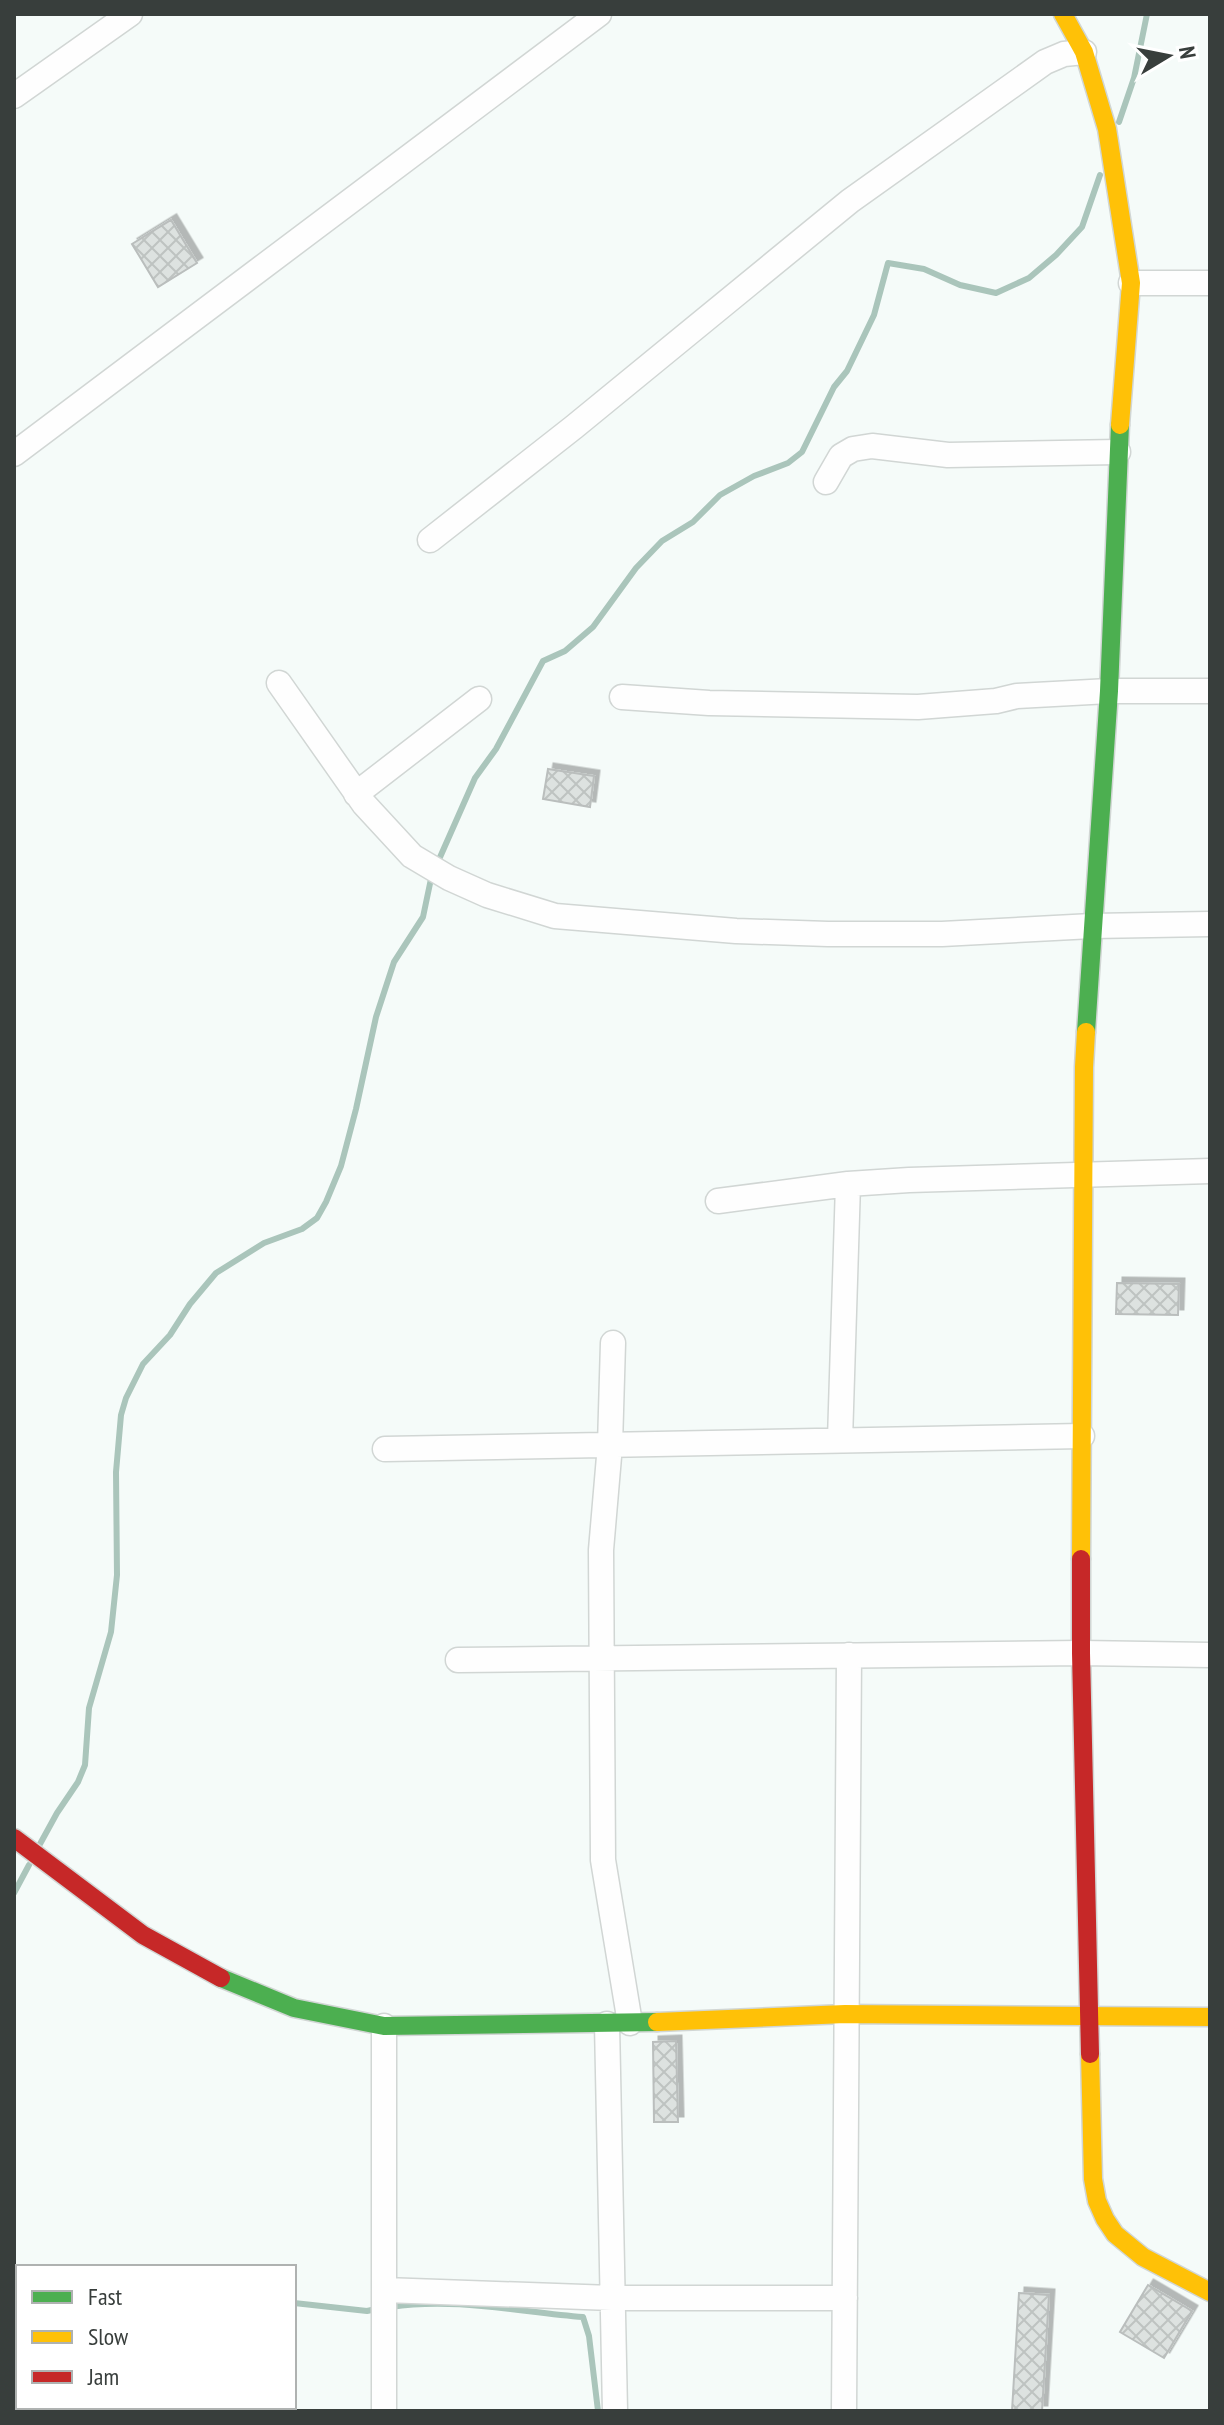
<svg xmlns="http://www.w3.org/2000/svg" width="1224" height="2425" font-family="'PT Sans Narrow',sans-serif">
<defs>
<pattern id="building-cross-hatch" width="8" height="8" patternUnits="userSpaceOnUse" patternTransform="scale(2)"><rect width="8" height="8" fill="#dde2e0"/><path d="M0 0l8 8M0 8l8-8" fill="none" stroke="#bec3c1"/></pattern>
<filter id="shadow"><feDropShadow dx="5.5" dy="-5.5" stdDeviation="0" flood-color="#0004"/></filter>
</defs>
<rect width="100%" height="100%" fill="#f5fbf9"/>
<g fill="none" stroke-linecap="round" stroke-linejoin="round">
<path stroke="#aac5bb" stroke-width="6" d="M1119,122L1134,78L1147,14
M437,864L475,778L496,749L543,661L565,651L593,627L636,568L662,541L693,522L720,495L754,476L788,463L802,452L834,387L847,371L874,315L888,263L924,269L960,285L996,293L1029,278L1056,255L1082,227L1100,175
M40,1844L57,1813L78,1782L85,1765L89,1708L111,1632L117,1575L116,1472L121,1415L126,1398L143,1364L170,1335L190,1304L216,1273L264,1243L302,1229L317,1218L326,1202L341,1166L356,1109L376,1017L394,962L423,917L432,874
M14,1893L29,1865
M294,2303L367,2311L376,2309
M391,2307C454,2297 520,2312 583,2317L589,2336L598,2411
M14,2371L18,2369"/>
</g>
<path fill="url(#building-cross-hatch)" stroke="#babebd" stroke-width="2" filter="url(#shadow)" d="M171,220L197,263L158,287L132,244Z
M548,769L594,776L590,807L543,799Z
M1117,1283L1179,1284L1178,1315L1116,1314Z
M676,2041L678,2122H654L653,2042Z
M1148,2285L1192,2311L1164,2358L1120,2332Z
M1019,2293L1049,2295L1042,2411H1012Z"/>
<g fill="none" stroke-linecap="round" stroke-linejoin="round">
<g stroke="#d1d6d4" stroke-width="27">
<path id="street" d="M14,96L130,14
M1131,283H1210
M14,454L599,14
M826,482L841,456L853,449L872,446L948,455L1118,452
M430,540L574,427L850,201L1045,62L1064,54L1084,52
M279,683L364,804L412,856L449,878L487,895L555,916L736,931L828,934H942L1092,926L1210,924
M622,697L709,703L918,707L996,701L1017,696L1109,691H1210
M356,794L479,699
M718,1201L848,1184L909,1180L1210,1171
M613,1343L610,1445L601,1550L603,1860L630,2023
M840,1440L848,1184
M385,1449L1082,1436
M458,1660L1081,1653L1210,1655
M607,2024L615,2411
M384,2026V2411
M384,2290L612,2298H845
M844,2411L849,1655"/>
</g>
<g stroke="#d1d6d4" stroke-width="21">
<path id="fast" d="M1086,1032L1109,691L1120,425
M221,1978L294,2008L384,2026L657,2022"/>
</g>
<g stroke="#d1d6d4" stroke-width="21">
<path id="slow" d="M1063,14L1084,52L1107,129L1131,283L1120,425
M1081,1559L1084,1067L1086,1032
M657,2022L845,2014L1210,2017
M1090,2054L1093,2179L1097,2201L1105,2219L1115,2234L1143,2257L1210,2292"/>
</g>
<g stroke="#d1d6d4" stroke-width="21">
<path id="jam" d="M1081,1559V1653L1090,2054
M14,1838L143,1935L221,1978"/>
</g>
<use href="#street" stroke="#fefefe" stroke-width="24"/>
<use href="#fast" stroke="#4caf50" stroke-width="18"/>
<use href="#slow" stroke="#ffc107" stroke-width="18"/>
<use href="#jam" stroke="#c62828" stroke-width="18"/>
</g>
<rect width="1224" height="2425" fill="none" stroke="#383e3c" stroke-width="32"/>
<rect x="16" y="2265" width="280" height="144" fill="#ffffff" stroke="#afb2b1" stroke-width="2"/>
<rect x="32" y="2291" width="40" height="12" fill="#4caf50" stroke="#afb2b1" stroke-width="2"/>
<text x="88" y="2305" font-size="24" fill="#383e3c">Fast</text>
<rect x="32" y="2331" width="40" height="12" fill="#ffc107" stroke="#afb2b1" stroke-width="2"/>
<text x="88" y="2345" font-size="24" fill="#383e3c">Slow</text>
<rect x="32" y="2371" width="40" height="12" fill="#c62828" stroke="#afb2b1" stroke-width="2"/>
<text x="88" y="2385" font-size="24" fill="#383e3c">Jam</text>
<g transform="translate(1168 56) rotate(80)" stroke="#ffffff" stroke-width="6" paint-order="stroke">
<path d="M0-6L14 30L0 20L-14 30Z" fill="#383e3c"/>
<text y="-12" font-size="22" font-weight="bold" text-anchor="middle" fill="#383e3c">N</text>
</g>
</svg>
